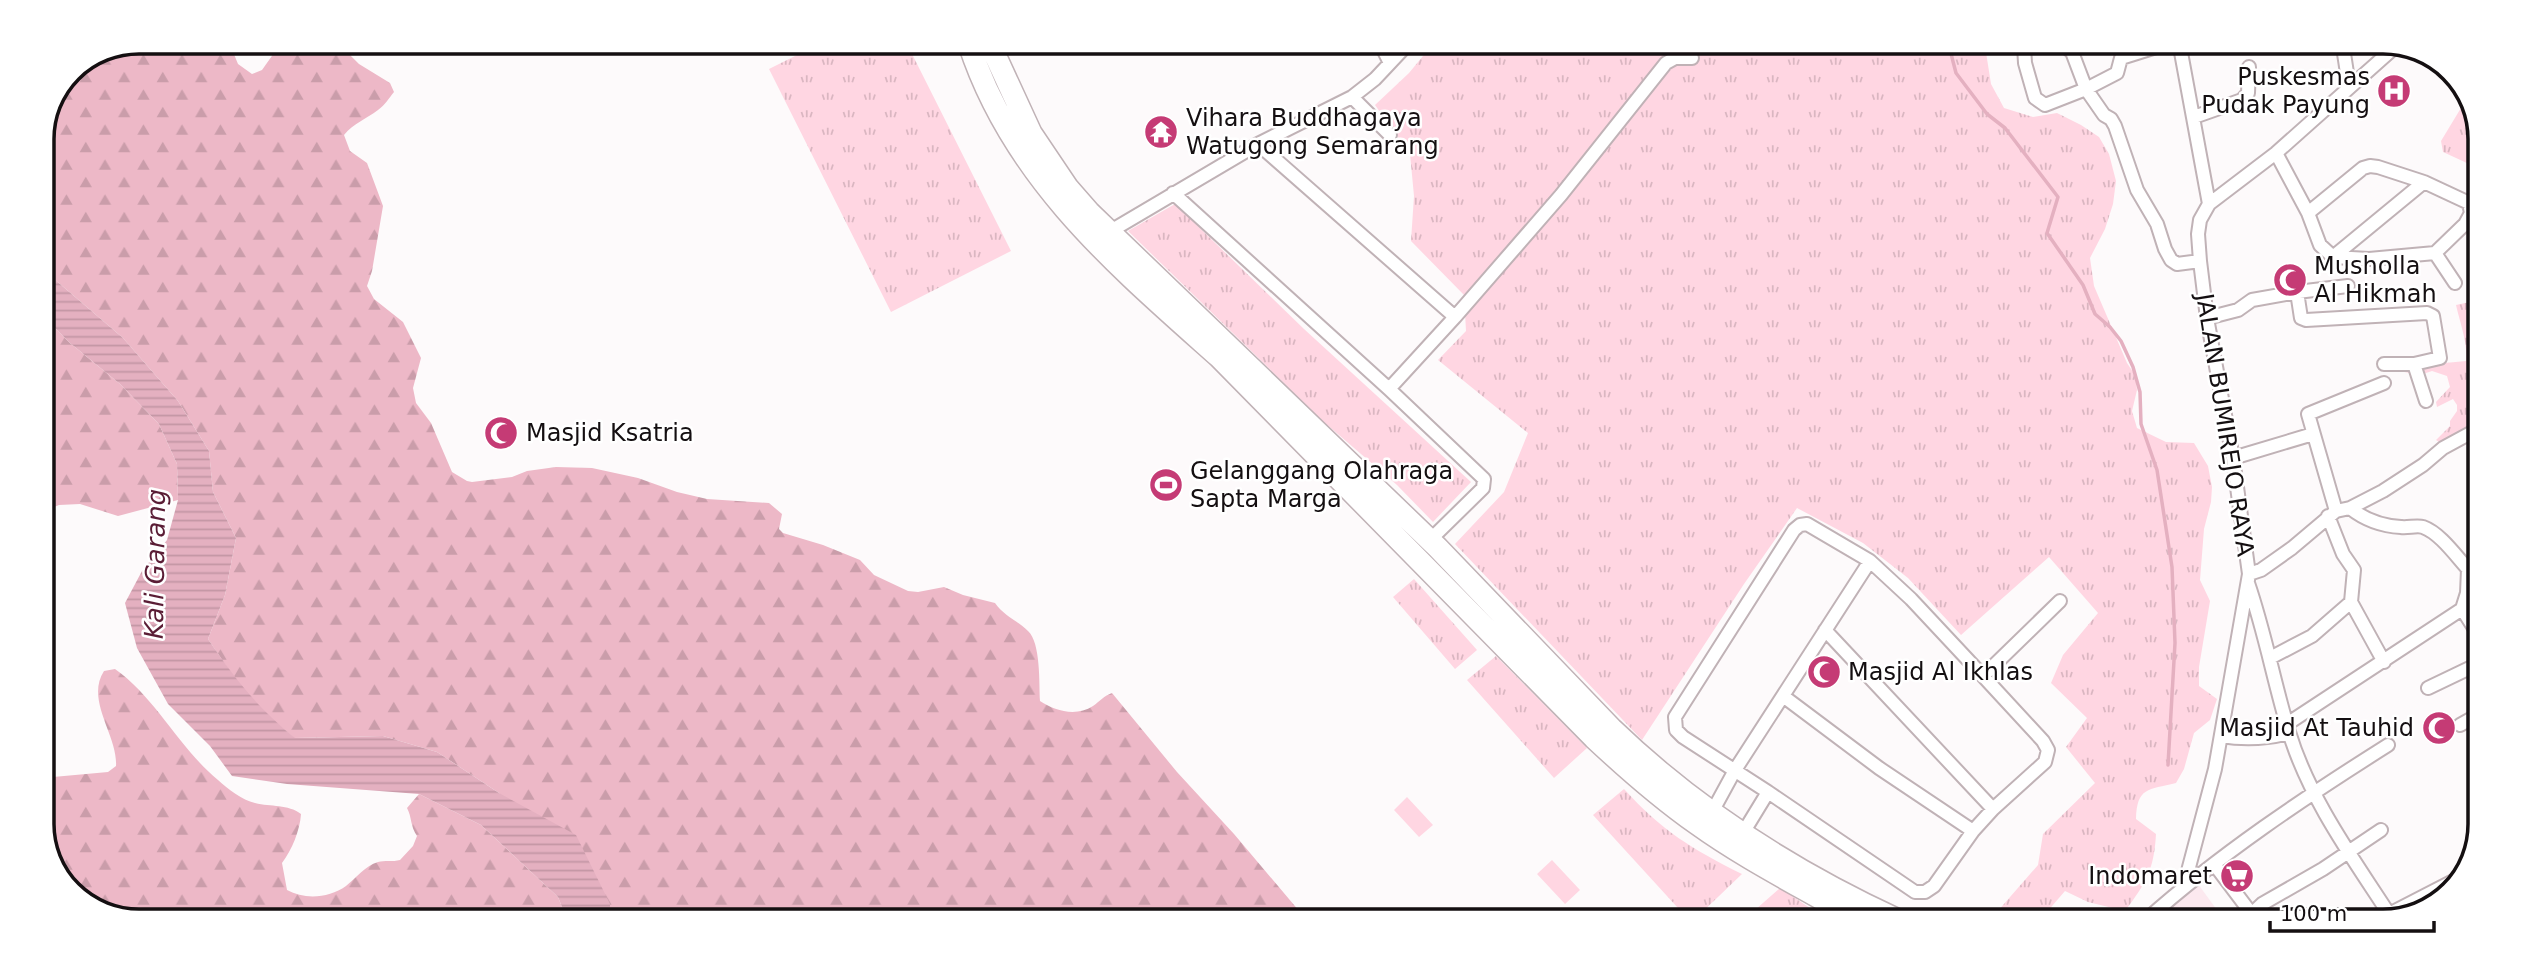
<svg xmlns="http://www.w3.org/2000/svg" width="2522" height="963" font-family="'DejaVu Sans',sans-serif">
<defs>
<pattern id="grass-tufts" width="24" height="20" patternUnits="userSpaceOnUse" patternTransform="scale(1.75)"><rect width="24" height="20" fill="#ffd6e2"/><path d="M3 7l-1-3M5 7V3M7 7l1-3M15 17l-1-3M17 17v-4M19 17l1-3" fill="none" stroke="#dab6c1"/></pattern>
<pattern id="forest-firs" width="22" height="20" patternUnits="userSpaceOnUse" patternTransform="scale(1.75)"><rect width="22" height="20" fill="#edb8c7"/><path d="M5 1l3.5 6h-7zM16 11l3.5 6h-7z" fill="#ca9daa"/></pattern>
<pattern id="water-rules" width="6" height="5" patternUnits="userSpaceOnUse" patternTransform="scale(1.75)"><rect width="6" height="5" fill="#e4b0c0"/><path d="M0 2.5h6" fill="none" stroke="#c396a4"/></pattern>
</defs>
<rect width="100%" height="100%" fill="#fdfafb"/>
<path fill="#fce9ef" d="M2198,884L2225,921L2157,920Z"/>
<path fill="url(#grass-tufts)" d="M819,44H907L1011,251L891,312L769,69Z
M1432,45L1829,46L1836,53L1853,46H1985L1991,84L2004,108L2033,117L2057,113L2081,125L2099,137L2109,154L2116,181L2113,204L2105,229L2090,258L2094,286L2127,363L2135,375L2137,390L2132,411L2137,428L2166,442L2194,443L2208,466L2212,487L2211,502L2204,529L2200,580L2210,601L2199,667V686L2217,699L2210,720L2194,733L2184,769L2176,783C2148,790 2137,787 2136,819L2156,834C2154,870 2146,883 2125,911L2088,902L2065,891L2040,920H1990L2038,865L2043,834L2095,783L2066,747L2087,718L2051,683L2063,655L2098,613L2049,557L1961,635L1908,578L1863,543L1797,508L1744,584L1642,740L1455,544L1504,492L1528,433L1438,360L1466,331L1464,295L1411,241L1414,196L1410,154L1375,105L1409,73Z
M2467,98L2480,133V169L2443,152L2441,141Z
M1175,204L1304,329L1471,482L1433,522L1397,485L1325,423L1128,231Z
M2479,288L2478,422L2442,444L2436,440L2450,426V421L2457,411V405L2453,399L2437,407L2436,402L2450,387L2447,376L2432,371L2420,375L2399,371L2398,364L2426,359L2445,363L2466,361C2468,343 2460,323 2456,305L2474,301Z
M1414,579L1477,650L1455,669L1393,597Z
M1496,656L1587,748L1554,778L1467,680Z
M1624,789C1662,831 1692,849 1742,874L1695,919H1688L1593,815Z
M1780,888L1828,920H1750L1747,917Z"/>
<path fill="url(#forest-firs)" d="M140,42H229L238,64L252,74L262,70L274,53L289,42H333L344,49L359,64L390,83L394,92C389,98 385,105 378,110C366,119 354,123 344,135L350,151L367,163L383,206L372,271L367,286L374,299L403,322L421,358L413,388L416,403L431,423L452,472L467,481L472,482L512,477L527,471L556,467L592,468L638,478L677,492L707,499L769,503L782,514L779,529L783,533L823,545L860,560L874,575L908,591L918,592L944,587L963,595L995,603C1005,617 1017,620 1028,631C1041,643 1039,684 1040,701C1055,711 1076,717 1093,706C1100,701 1104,696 1112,693L1177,772L1234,834L1305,918L610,917L609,904L499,793L437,752L383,736L294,738L262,711L237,682L208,639L225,595L236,538L213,492L209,451L178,401L123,338L53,278L42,264V134L71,70Z
M42,315L70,343L120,384L159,424L177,464L178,500L118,516L80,504L59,505L42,512Z
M115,669C156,698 179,748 218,780C228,789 242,800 255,803C271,807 288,804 301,814C300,830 292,850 282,863L287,890C305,900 329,898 346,886C356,878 365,866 378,862C384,860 393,862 400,860L413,846L417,836C410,826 412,817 407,808L419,794L481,825L558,897L566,917L108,916L62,882L42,830V778L108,772L116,766C118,736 85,700 104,671Z"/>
<path fill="#ffd6e2" d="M1407,797L1433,825L1419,837L1394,810Z
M1552,860L1580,890L1565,904L1537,874Z"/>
<path fill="url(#water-rules)" d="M42,264L53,278L123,338L178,401L209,451L213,492L236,538L225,595L208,639C235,679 257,707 295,738L383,736L437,752L499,793L576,835L610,904V917H566L558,897L481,825L419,794L287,784L232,776L210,746L168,704L137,648L125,603L142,571L167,540L178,500L177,464L159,424L120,384L70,343L42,315Z"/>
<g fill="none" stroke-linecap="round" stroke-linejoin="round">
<path stroke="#e4b0c0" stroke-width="3.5" d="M1949,46L1956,73L1987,114L2005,128L2058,197L2047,233L2083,285L2095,314L2110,327L2121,341L2133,367L2140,392L2141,424L2157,470L2172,567L2175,643L2168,765"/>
<g stroke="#c0b2b6" stroke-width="16">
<path id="street" d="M1381,45L1390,63
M2024,46L2025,63L2035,98L2045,105L2086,89L2104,115L2111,119L2115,126L2137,190L2157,224L2165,249L2171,260L2177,264L2200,261
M2066,47L2072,52L2086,89L2117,73L2121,58L2156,47
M2180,47L2209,204L2200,220L2198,234L2200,261L2207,318L2233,458L2249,574L2215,769L2184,886
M2343,47L2349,86
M1352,97L1390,135
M2194,117L2242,100L2248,93L2249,67
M1258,144L1455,317L1389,389
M2276,153L2308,213L2320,245L2333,257L2369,259L2435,253L2455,283
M1173,193L1389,389L1484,479L1483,488L1430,540
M2209,204L2276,153L2395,47
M2308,213L2363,168L2370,166L2378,167L2424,182L2469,203L2471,213L2465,224L2435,253
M1109,232L1258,144L1352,97L1375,79L1407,45
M2333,257L2424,182
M2297,292L2348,286
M1455,317L1561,195L1666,63L1675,58H1692
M2207,318L2238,310L2252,300L2297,292L2301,318L2306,320L2427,313L2433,316L2440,358L2414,364H2384
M2414,364L2426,401
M2233,458L2313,434
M2336,511L2308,414L2384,383
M2249,574L2261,570L2292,548L2336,511L2350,508L2383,491L2423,465L2443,448L2478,429
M2248,583C2265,632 2274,683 2289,732C2309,798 2352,857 2389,914L2374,921
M2351,602L2384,662
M2462,609L2476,631
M1825,630L1993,809L2045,762L2048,750L2043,741L1983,676
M2270,658L2312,636L2351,602L2354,570L2343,554L2328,516
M2428,688L2476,665
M1783,696L1879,768L1973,831L1993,809
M2287,724L2462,609L2467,593L2468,569C2456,556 2440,533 2423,527C2417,525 2408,528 2401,527C2382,526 2365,520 2350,508
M2460,725L2476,716
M2221,736C2245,740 2266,739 2289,733
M1768,792L1915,892H1925L1934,886L1973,831
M1711,814L1735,770L1870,561L1911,599L1983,676L2060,601
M1743,833L1768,792L1683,737L1676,730L1675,717L1794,530L1800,525L1807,524L1870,561
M2214,864L2251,913
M2389,914L2455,880
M2146,920C2220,854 2304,798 2388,745
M2244,921L2262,904L2323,869L2381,830"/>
</g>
<g stroke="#c0b2b6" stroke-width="24">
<path id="highway" d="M969,44C1013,179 1117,266 1219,357L1594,738C1626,768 1660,798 1697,824C1747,860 1804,888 1858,920
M990,44L1031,133L1068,188L1089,212L1438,548L1612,729C1695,809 1794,872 1898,920"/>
</g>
<use href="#street" stroke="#fff" stroke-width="12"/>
<use href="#highway" stroke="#fff" stroke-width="21"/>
</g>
<defs>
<g id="hospital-disc" transform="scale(1.75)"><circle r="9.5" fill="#c53b75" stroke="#fff"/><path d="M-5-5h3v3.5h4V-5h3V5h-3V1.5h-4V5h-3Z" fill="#fff"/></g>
<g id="temple-disc" transform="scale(1.75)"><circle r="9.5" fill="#c53b75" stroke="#fff"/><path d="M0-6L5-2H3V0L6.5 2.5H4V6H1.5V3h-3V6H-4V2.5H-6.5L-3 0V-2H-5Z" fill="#fff"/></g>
<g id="mosque-disc" transform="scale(1.75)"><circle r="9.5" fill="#c53b75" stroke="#fff"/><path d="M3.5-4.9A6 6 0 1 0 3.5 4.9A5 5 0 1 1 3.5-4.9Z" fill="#fff"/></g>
<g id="stadium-disc" transform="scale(1.75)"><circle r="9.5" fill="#c53b75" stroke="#fff"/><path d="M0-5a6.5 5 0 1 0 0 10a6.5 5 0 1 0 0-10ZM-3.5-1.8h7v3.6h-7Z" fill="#fff"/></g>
<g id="supermarket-disc" transform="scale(1.75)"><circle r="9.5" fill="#c53b75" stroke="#fff"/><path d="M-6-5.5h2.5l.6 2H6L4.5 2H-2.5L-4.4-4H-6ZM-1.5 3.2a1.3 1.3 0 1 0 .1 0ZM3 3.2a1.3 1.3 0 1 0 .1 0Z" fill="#fff"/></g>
</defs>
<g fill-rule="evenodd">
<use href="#hospital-disc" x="2394" y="91"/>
<use href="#temple-disc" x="1161" y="132"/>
<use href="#mosque-disc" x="2290" y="280"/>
<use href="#mosque-disc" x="501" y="433"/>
<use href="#stadium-disc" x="1166" y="485"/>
<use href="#mosque-disc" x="1824" y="672"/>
<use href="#mosque-disc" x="2439" y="728"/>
<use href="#supermarket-disc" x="2237" y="876"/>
</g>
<g text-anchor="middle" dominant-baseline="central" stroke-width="5" stroke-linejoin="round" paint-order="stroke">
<g font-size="24" fill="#140f11" stroke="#fff" text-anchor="start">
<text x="2370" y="77" text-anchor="end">Puskesmas<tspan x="2370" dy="28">Pudak Payung</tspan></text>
<text x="1186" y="118">Vihara Buddhagaya<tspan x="1186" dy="28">Watugong Semarang</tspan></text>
<text x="2314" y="266">Musholla<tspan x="2314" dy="28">Al Hikmah</tspan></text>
<text x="526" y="433">Masjid Ksatria</text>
<text x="1190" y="471">Gelanggang Olahraga<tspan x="1190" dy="28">Sapta Marga</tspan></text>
<text x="1848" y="672">Masjid Al Ikhlas</text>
<text x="2414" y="728" text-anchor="end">Masjid At Tauhid</text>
<text x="2212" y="876" text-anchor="end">Indomaret</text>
</g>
<g font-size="24" fill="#140f11" stroke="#fff">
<text transform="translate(2225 425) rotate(81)">JALAN BUMIREJO RAYA</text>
</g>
<g font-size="26" font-style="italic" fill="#5a1d35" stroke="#fff">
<text transform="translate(155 564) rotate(-89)">Kali Garang</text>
</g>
</g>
<path d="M0 0H2522V963H0ZM139 54H2383A85 85 0 0 1 2468 139V824A85 85 0 0 1 2383 909H139A85 85 0 0 1 54 824V139A85 85 0 0 1 139 54Z" fill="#fff" fill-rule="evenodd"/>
<path fill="none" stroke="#140f11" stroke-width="3.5" d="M139 54H2383A85 85 0 0 1 2468 139V824A85 85 0 0 1 2383 909H139A85 85 0 0 1 54 824V139A85 85 0 0 1 139 54Z"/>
<path d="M2270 921v10h164v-10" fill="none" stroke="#140f11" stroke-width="3.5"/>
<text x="2280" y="921" font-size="21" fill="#140f11" stroke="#ffffff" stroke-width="5" paint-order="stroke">100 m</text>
</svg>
